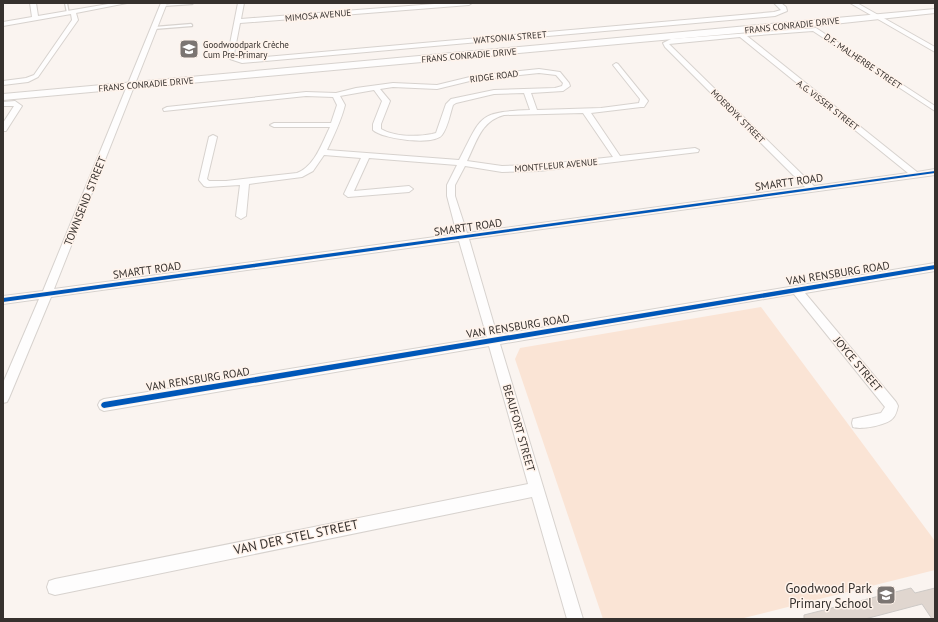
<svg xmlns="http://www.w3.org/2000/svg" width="938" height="622" font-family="'PT Sans',sans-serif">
<rect width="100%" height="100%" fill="#faf4f0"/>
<path fill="#fae4d5" d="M761,307L935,541V570L740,619H603L515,359L520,348Z"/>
<path fill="#e0d6cf" stroke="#cdc9c6" d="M911,588L915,593L935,588V619H932L922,604L865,619H804V615Z"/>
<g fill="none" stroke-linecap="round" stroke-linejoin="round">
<g stroke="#d7d2ce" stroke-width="2.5">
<path id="service" d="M65,3H67L69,14L67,13Z
M180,3H193L192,4L163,6L162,5Z
M191,24L192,25V26L154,29L152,28L154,27Z"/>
</g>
<g stroke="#d7d2ce" stroke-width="2">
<path id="minor" d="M30,3H36L38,16L114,3H127L76,13L78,20L38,77L28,82L3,85V81L26,78L34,75L72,20L71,14L3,26V22L32,17Z
M161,3H167L54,289L457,234L447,196V185L457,165L369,158L354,191L409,186L413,189L409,192L348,197L344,194L361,158L324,155L313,171L302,177L249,184L246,216L241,219L236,216L240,185L207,187L204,186L199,180L209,137L213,135L217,137L207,179L209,181H226L297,173C315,166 322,143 330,127H274L270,125L274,123H331L337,105L333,97L306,96L164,111L163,109L167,107L306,92L336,93L356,88L393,83L437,85L474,76L539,69L560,72L569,83L570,86L563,91L531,93L537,110L601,108L639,103L640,99L613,65L616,63L618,64L648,101L644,107H641L591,113L620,156L695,148L699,150L698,152L539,171L502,172L465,166L455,185V196L467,233L805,187L665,47L663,43L671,39L816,28L935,106V111L813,31L747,36L917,172L935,169V175L469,239L497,335L935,263V271L805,293L896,402L898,406C897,410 896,415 893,418C888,425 861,430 853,427L852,423L853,419L881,413L885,407L794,294L500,344L583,619H567L532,497L55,595L49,593L47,587L49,581L55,579L528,484L489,346L104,411L100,409L98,405L100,401L104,399L487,337L459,241L51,297L9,398L7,402L3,403V383L39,299L3,304V296L43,291ZM740,37L908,173L814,186L669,44ZM539,73L556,75L563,83L562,86L555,88L494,90L451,99L446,104L436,133L432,134C417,137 395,137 381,129V124L390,101L380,89L393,87L437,89L474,80ZM374,90L382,101L373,124V130C382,139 434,146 442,135C448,127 450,114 453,105L456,103L494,94L524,93L530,110C477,112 482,116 459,160L327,150C334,135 341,121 345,105L340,96ZM583,113L613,157L539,165L502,166L467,161C477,141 481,121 504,115Z
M238,3H244L241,19L447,3H472L469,5L240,23L234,54L235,57L242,59L774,12L781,10L774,3H781L786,7L787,11L775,16L242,63L230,59L228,54Z
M850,3H857L935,47V52Z
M15,101L22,106L6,131H3V123L14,106H3V102Z"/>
</g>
<g stroke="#d7d2ce" stroke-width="2">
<path id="secondary" d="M935,9V13L806,27L3,100V94Z"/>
</g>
<use href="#service" fill="#fefdfd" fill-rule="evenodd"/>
<use href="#minor" fill="#fefdfd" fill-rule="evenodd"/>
<use href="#secondary" fill="#fefdfd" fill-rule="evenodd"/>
<g stroke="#fff3eb" stroke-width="2">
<path id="cycleway" d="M935,171V173L3,302V298Z
M935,265V269L104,408L102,407L101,405L102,403L104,402Z"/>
</g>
<use href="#cycleway" fill="#0057b8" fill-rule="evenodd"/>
</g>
<defs>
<g id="school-square" transform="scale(1)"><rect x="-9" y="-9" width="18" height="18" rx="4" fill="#7b7572" stroke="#fff3eb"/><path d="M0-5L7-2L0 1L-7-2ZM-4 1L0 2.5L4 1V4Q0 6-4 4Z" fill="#fff"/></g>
</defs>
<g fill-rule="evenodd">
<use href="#school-square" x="189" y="49"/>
<use href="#school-square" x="886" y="595"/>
</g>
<g text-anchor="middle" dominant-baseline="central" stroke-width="3" stroke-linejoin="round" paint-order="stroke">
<g font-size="9" fill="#36312e" stroke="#fff3eb">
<text transform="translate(318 15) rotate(-5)">MIMOSA AVENUE</text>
<text transform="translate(792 25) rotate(-6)">FRANS CONRADIE DRIVE</text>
<text transform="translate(510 37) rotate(-5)">WATSONIA STREET</text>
<text transform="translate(469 55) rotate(-5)">FRANS CONRADIE DRIVE</text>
<text transform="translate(863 61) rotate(34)">D.F. MALHERBE STREET</text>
<text transform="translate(494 76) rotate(-7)">RIDGE ROAD</text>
<text transform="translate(146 84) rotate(-5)">FRANS CONRADIE DRIVE</text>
<text transform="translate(828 105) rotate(38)">A.G. VISSER STREET</text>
<text transform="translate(738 116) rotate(45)">MOERDYK STREET</text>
<text transform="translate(556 165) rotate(-5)">MONTFLEUR AVENUE</text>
</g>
<g font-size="9" fill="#36312e" stroke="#fff3eb" text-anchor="start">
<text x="203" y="44">Goodwoodpark Crèche<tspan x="203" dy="10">Cum Pre-Primary</tspan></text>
</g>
<g font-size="11" fill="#36312e" stroke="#fff3eb">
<text transform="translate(789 182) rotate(-8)">SMARTT ROAD</text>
<text transform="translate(85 201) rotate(-68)">TOWNSEND STREET</text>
<text transform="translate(468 227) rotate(-8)">SMARTT ROAD</text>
<text transform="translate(147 270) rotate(-8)">SMARTT ROAD</text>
<text transform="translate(838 273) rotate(-9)">VAN RENSBURG ROAD</text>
<text transform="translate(518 326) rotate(-9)">VAN RENSBURG ROAD</text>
<text transform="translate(858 364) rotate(50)">JOYCE STREET</text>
<text transform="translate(198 379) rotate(-9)">VAN RENSBURG ROAD</text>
<text transform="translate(519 428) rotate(74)">BEAUFORT STREET</text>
</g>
<g font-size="13" fill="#36312e" stroke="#fff3eb">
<text transform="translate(296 537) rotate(-12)">VAN DER STEL STREET</text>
</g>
<g font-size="13" fill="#36312e" stroke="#fff3eb" text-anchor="end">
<text x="872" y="588">Goodwood Park<tspan x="872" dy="15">Primary School</tspan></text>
</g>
</g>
<rect width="938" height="622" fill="none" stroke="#36312e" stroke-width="8"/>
</svg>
